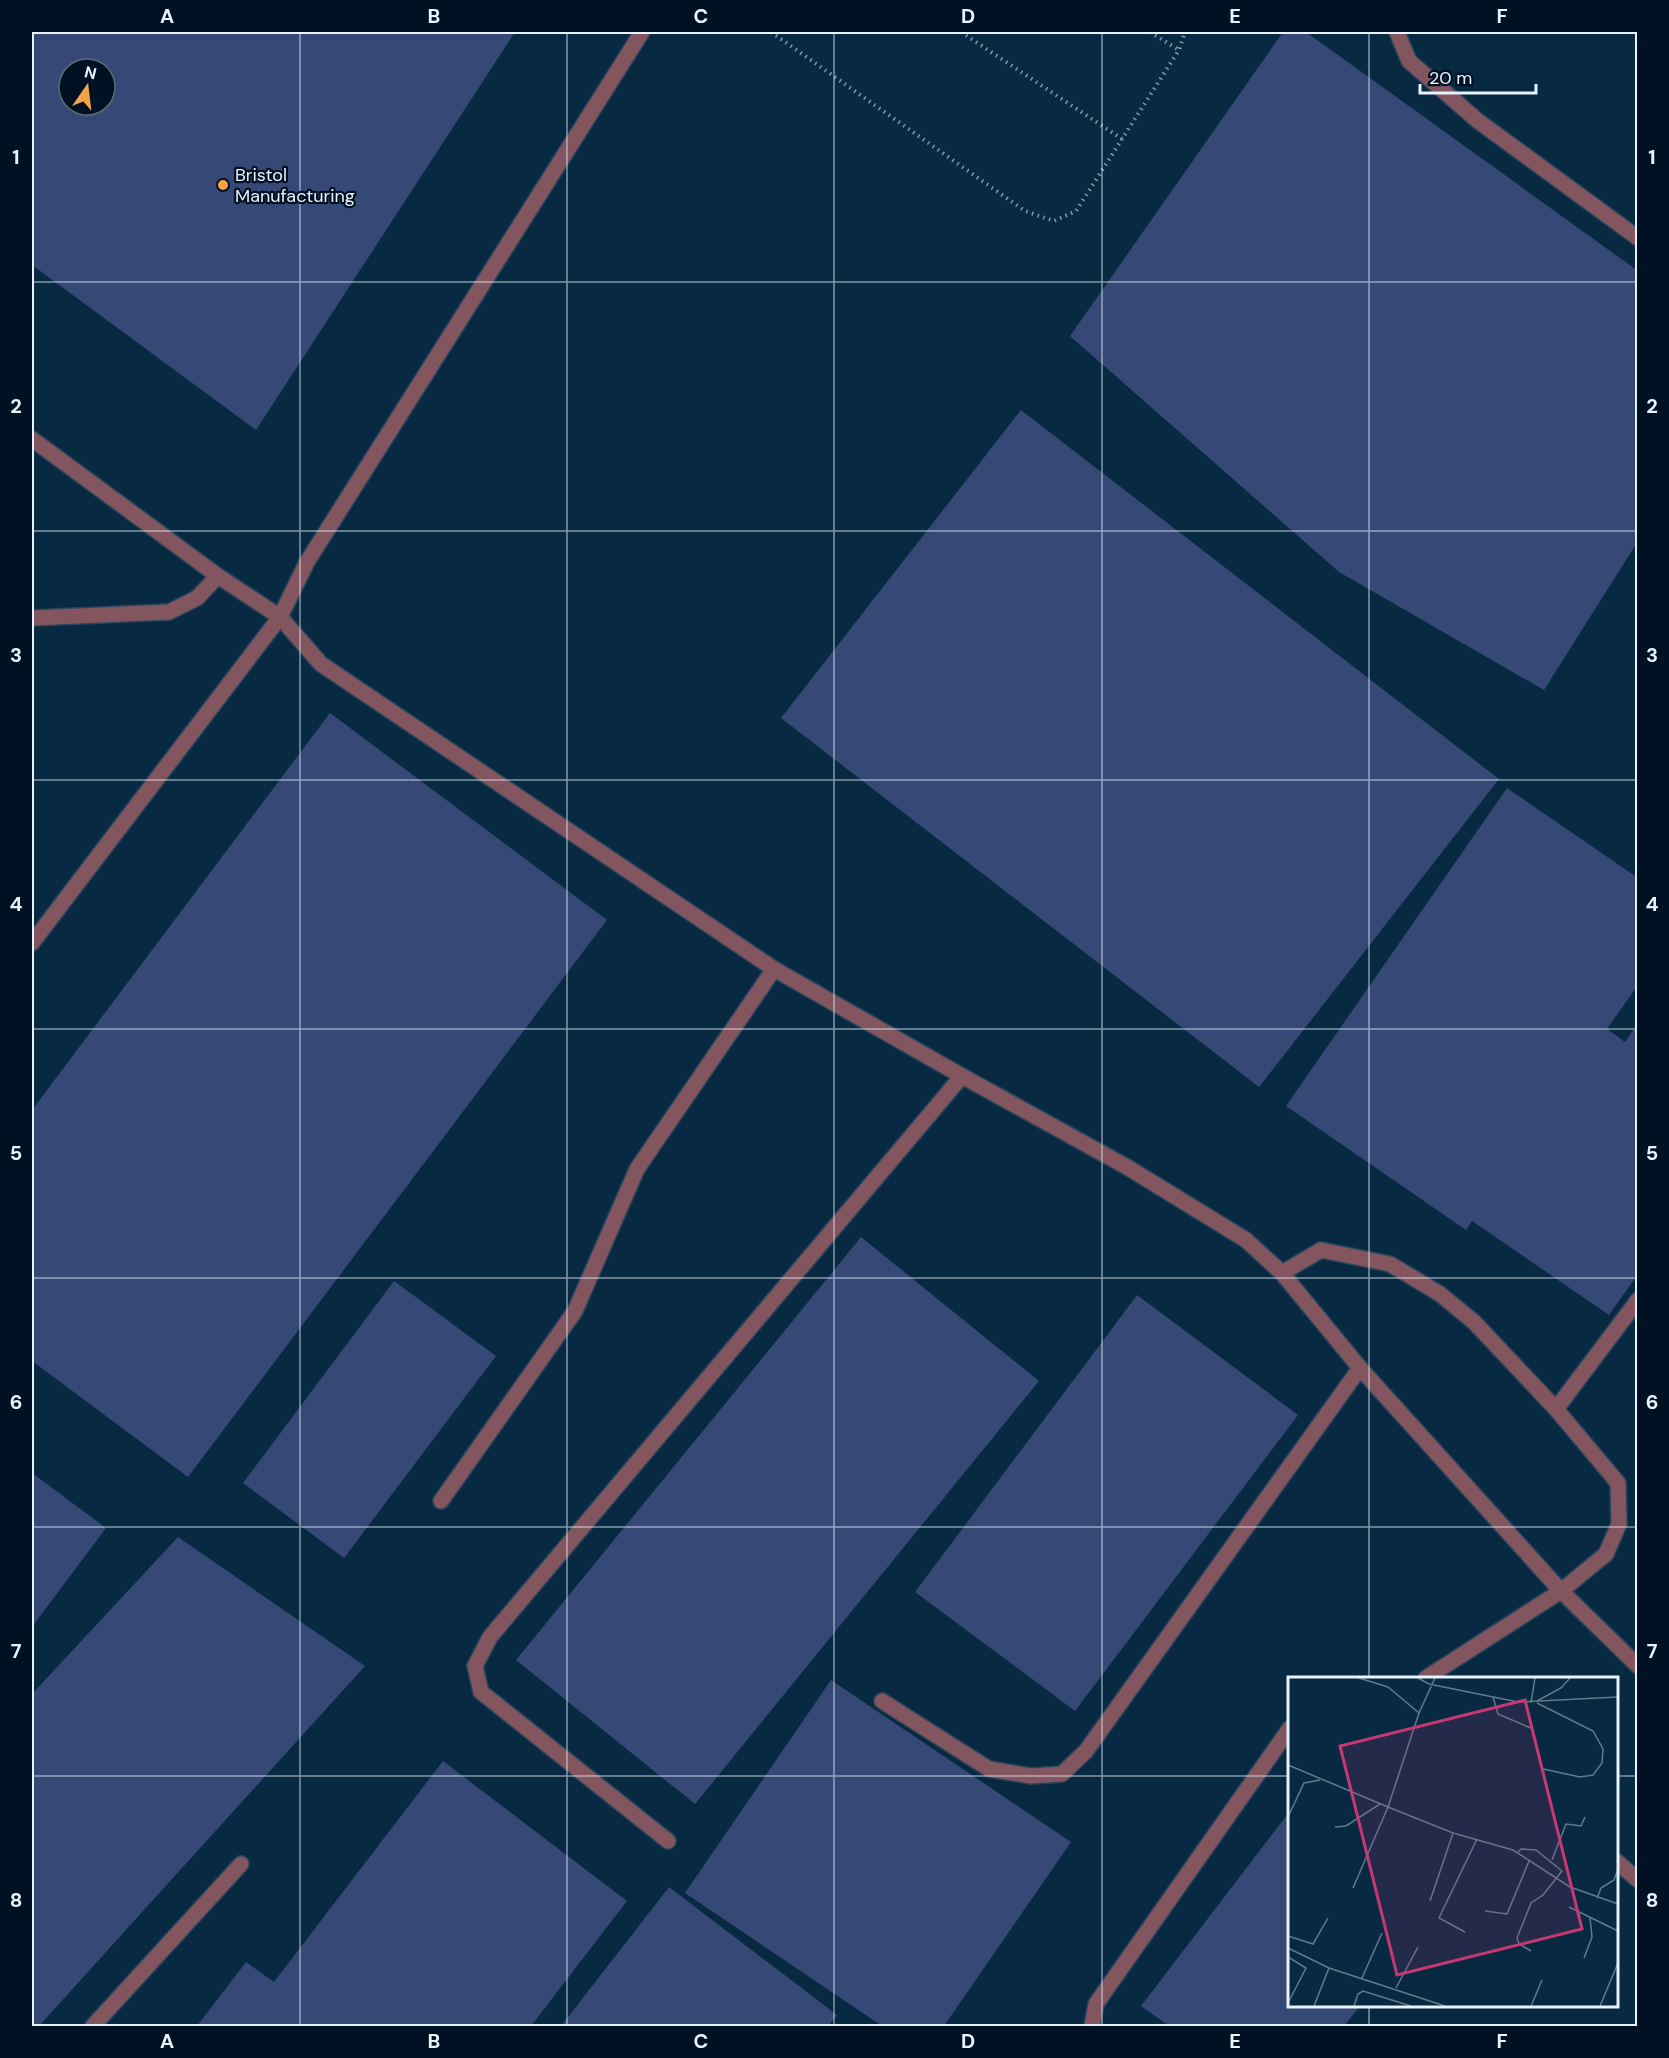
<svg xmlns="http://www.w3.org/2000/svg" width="1669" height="2058" font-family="'DM Sans',sans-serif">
<rect width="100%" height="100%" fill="#082942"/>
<path fill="#354876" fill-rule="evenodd" d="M32,32H515L256,430L32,265ZM69,69H105V105H69Z
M1283,32H1306L1638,271V541L1544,690L1339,572L1070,336Z
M1021,410L1499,779L1259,1087L781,718Z
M330,713L607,920L188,1477L32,1361V1110Z
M1507,788L1638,878V985L1607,1029L1625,1042L1638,1023V1274L1609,1315L1472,1221L1466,1230L1286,1106Z
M861,1237L1039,1381L695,1804L516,1660Z
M394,1281L496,1356L344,1558L243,1483Z
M1137,1295L1298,1415L1075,1711L915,1592Z
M32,1473L106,1528L32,1627Z
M178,1537L365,1666L39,2026H32V1694Z
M831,1680L1071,1842L944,2026H882L685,1893Z
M443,1761L627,1901L531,2026H197L246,1962L274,1982Z
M1290,1811V2006H1360L1344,2026H1169L1141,2006Z
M669,1887L837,2015L828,2026H561Z"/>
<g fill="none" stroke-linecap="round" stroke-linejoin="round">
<g stroke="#27455c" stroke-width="18">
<path id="service" d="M1397,32L1409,61L1478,121L1638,238
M32,439L218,576L280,617L32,943
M32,618L169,612L197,598L218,576
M1282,1273L1321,1250L1390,1264L1440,1294L1474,1322L1556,1409L1618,1483L1619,1524L1606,1554L1561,1591L1426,1678
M1556,1409L1638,1300
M441,1501L575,1311L637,1169L774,969
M882,1701L989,1769L1031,1776L1062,1774L1086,1751L1360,1368
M668,1841L481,1692L475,1666L490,1637L962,1076
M1616,1861L1638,1880
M93,2026L241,1864
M1092,2026L1096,2004L1290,1728"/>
</g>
<g stroke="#27455c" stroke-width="18">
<path id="minor" d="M642,32L307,562L280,617L321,664L774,969L962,1076L1127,1167L1246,1240L1282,1273L1360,1368L1561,1591L1638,1666"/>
</g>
<path stroke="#8298a9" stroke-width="4" stroke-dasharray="1.5 4.5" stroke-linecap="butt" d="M771,32L1025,211L1054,221L1076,211L1179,50L1185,32
M961,32L1122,139
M1150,32L1179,50"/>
<use href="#service" stroke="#83555f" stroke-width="15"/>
<use href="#minor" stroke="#83555f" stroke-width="15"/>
</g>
<path fill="none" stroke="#e7f3fe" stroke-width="1.5" stroke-opacity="0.55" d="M300,32V2026M567,32V2026M834,32V2026M1102,32V2026M1369,32V1678M32,282H1638M32,531H1638M32,780H1638M32,1029H1638M32,1278H1638M32,1527H1638M32,1776H1290M1616,1776H1638M1369,2006V2026"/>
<circle fill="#f5a346" stroke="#001124" stroke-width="2" cx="223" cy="185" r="6"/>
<g text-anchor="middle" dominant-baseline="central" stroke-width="4.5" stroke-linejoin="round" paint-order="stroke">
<g font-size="18" fill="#e7f3fe" stroke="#001124" text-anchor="start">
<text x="235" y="175">Bristol<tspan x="235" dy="21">Manufacturing</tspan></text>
</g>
</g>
<g transform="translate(1288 1677)">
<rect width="330" height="330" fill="#082942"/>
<path fill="none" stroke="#617a8d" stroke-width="1.5" d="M71,1L100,10L131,36M130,1L141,7L230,25L330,20M147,1L131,36L100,130L165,156L225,173L282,210L330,227M205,20L210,37L245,52M249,24L273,11L282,1M243,26L247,1M249,26L305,54L315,72L314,86L305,98L292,100L255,92M0,88L100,130L65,211M0,140L16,106L32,103M47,150L58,149L92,127M230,175L233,172L248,173L274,194L255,218L243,226L229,261L231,267L243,274M264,183L278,147L293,149L297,140M309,221L313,211L326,203L330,192M142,224L165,156M281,230L330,254M197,234L219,237L241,184M177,255L151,241L189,162M0,259L25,267L40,241M0,271L41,291L157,329M0,280L18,291L0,326M296,281L304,260L302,241M74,301L94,256M108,311L130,270M26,329L41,291M66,329L70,317L75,314L123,329M243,329L254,303M312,329L330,286"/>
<path fill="#c83973" fill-opacity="0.15" stroke="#c83973" stroke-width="3" d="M237,23L294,252L109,298L52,69Z"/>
<rect width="330" height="330" fill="none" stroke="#e7f3fe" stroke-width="3"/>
</g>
<rect width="1669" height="2058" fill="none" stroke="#001124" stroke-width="66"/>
<g transform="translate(87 87) rotate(14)"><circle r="28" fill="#001124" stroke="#5c6b7b" stroke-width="1.5"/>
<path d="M0-4.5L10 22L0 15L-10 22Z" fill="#f5a346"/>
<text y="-9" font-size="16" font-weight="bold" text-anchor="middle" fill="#e7f3fe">N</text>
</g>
<path d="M1420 84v9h116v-9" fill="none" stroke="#e7f3fe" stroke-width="3"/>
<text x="1429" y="84" font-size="18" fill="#e7f3fe" stroke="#001124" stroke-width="4.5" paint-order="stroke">20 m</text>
<rect x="33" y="33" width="1603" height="1992" fill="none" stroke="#e7f3fe" stroke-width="2"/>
<g font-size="20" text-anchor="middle" font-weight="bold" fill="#e7f3fe">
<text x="167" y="23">A</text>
<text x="434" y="23">B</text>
<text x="701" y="23">C</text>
<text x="968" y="23">D</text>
<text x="1235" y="23">E</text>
<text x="1502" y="23">F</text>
<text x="16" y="164">1</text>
<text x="1652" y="164">1</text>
<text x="16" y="413">2</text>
<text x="1652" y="413">2</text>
<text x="16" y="662">3</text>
<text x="1652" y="662">3</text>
<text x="16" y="911">4</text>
<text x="1652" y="911">4</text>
<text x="16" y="1160">5</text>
<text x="1652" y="1160">5</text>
<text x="16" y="1409">6</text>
<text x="1652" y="1409">6</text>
<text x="16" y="1658">7</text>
<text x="1652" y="1658">7</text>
<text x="16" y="1907">8</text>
<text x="1652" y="1907">8</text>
<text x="167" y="2048">A</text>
<text x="434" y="2048">B</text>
<text x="701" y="2048">C</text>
<text x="968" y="2048">D</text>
<text x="1235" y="2048">E</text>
<text x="1502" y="2048">F</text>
</g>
</svg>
